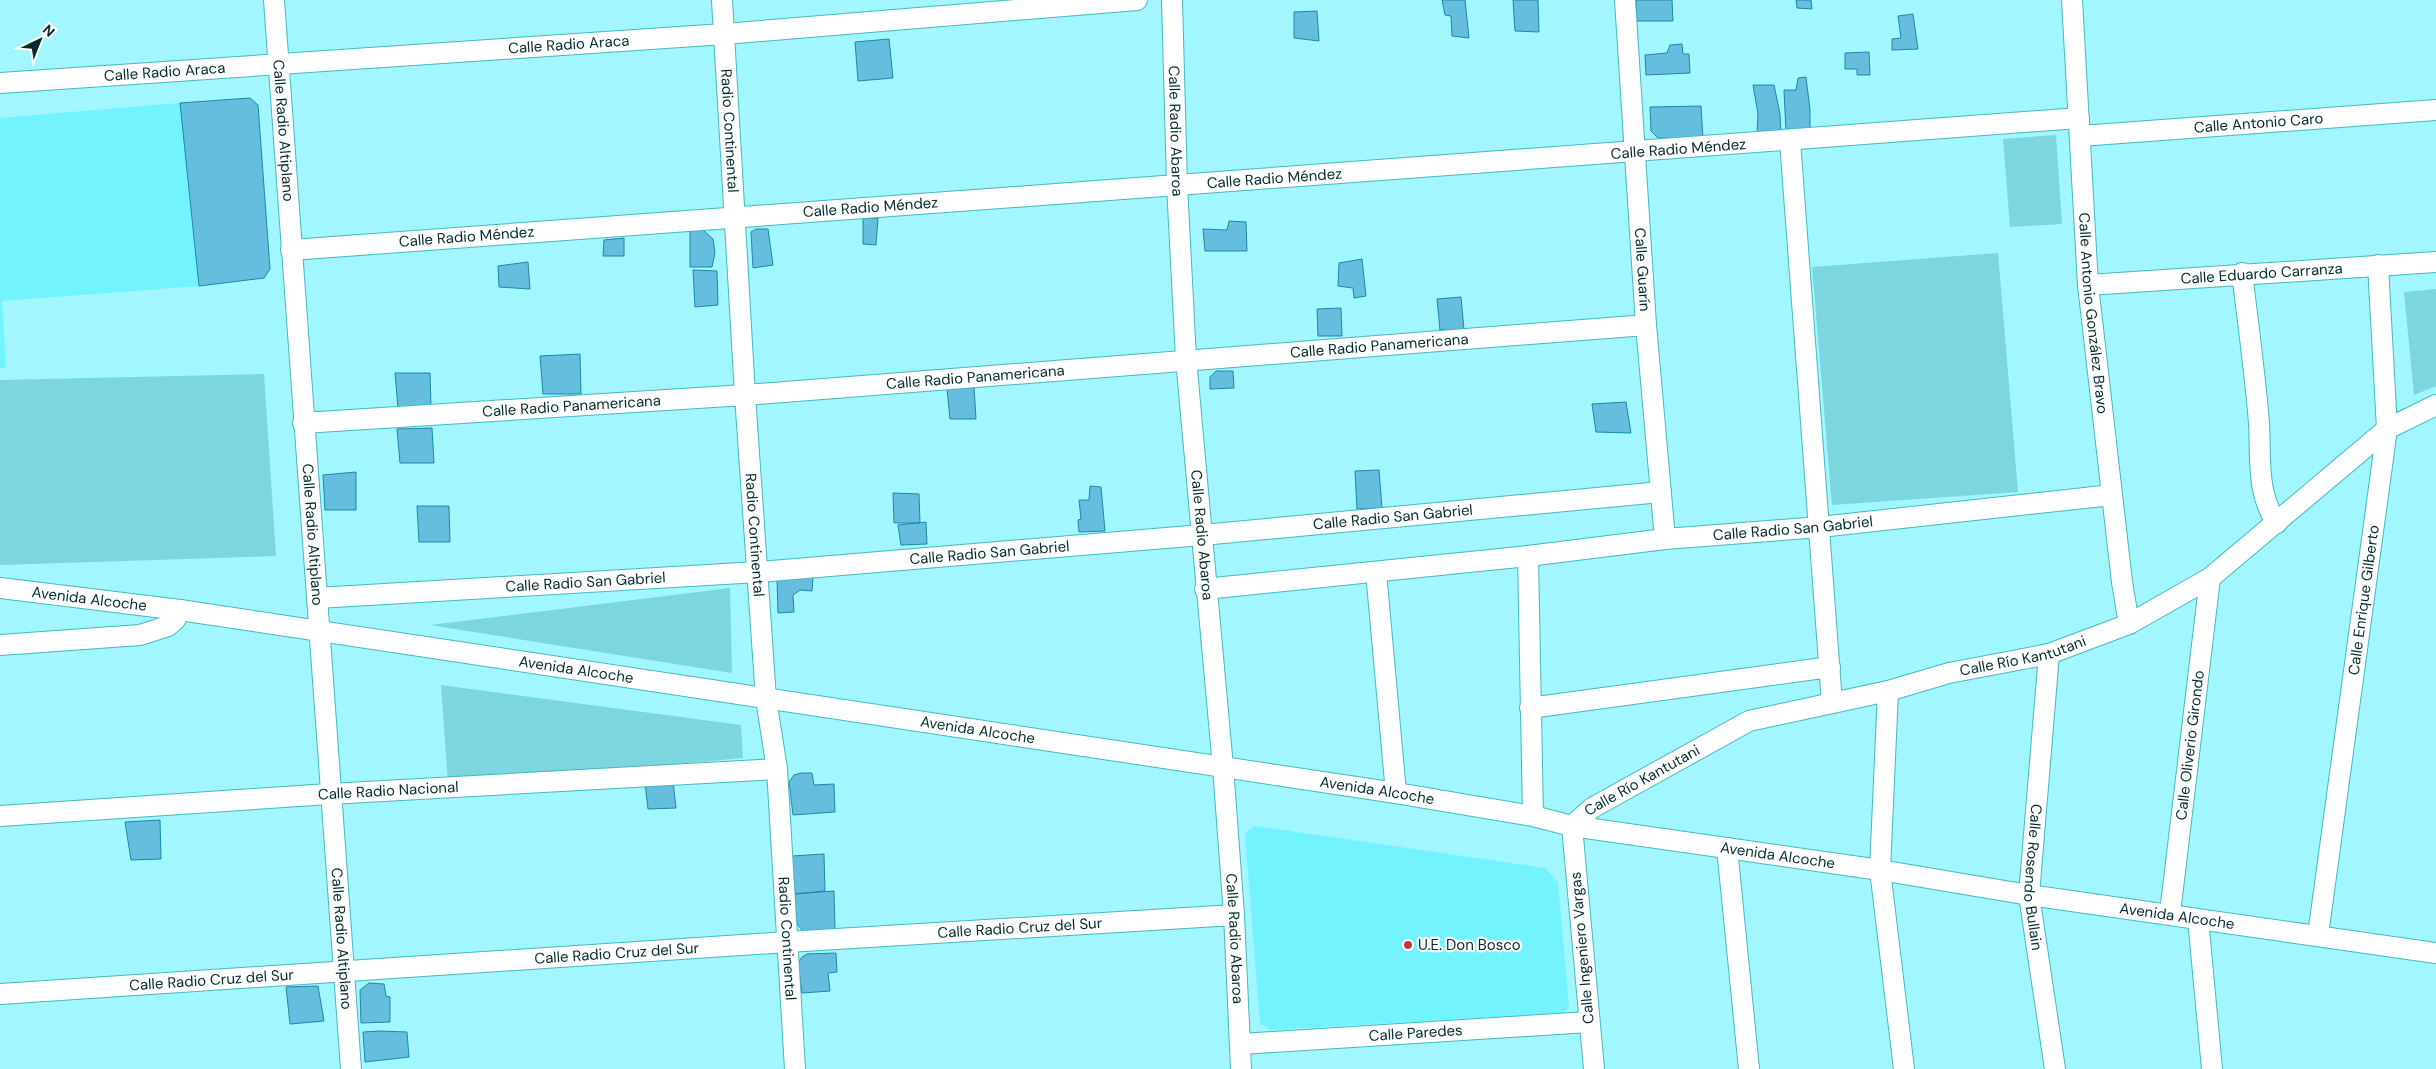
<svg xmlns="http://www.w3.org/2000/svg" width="2436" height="1069" font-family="'DM Sans',sans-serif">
<rect width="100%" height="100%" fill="#a1f6ff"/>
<path fill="#73f2ff" d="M180,103L199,286L2,301L6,368H0V118Z
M1254,826L1545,868L1558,882L1569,1008L1563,1013L1270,1030L1260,1023L1245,834Z"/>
<path fill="#7cd6e0" d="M2056,135L2062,224L2010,227L2003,139Z
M1998,253L2018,492L1832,505L1812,267Z
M2436,289V386L2414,395L2404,292Z
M264,374L276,556L0,565V380Z
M730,588L732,673L430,625Z
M441,685L741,725L743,758L448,784Z"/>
<path fill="#66bede" stroke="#1c88aa" d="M1442,0H1465L1469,38L1452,36L1451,16L1445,15Z
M1513,0H1538L1539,32L1515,31Z
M1636,0H1672L1673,21H1636Z
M1796,0H1811L1812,9L1797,8Z
M1317,11L1319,41L1294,38V12Z
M1913,14L1918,49L1892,50V39L1901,38L1898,16Z
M889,39L893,78L858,81L855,42Z
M1682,44L1683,54H1689L1690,73L1646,75L1645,55L1667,53L1670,45Z
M1869,52L1870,75H1857V69H1845V53Z
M1806,77L1810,110V132H1786L1784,90H1796L1798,78Z
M1753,85H1774L1780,114L1781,134H1757L1758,114Z
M250,98L258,105L270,269L264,278L199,286L180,103Z
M1701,106L1703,139L1658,138L1651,131L1650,107Z
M863,218H878L876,245L863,244Z
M1229,221L1246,222L1247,251H1205L1203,229L1227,230Z
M695,227L703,230L713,239L715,253L712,267H690V230Z
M756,229H768L773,265L753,268L751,232Z
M624,238V256H603L604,240Z
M1362,259L1366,296L1354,298L1353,288L1338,286L1339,263Z
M528,262L530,289L499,287L498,266Z
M693,270L717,271L718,305L695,307Z
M1461,297L1464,330H1440L1437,299Z
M1341,308L1342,336H1318L1317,309Z
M580,354L581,394H543L540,356Z
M1216,371H1233L1234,388L1210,389V377Z
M395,373H430L431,406L398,408Z
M974,387L976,419H950L947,389Z
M1626,402L1631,433L1596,432L1592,404Z
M432,428L434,463H400L397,429Z
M1379,470L1382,508L1357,509L1355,471Z
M356,472V510H325L323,475Z
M1090,486L1101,487L1105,531L1079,532L1078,520L1081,519L1079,500H1089Z
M893,493L919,494L920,523H894Z
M417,506H449L450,542H419Z
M926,522L927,544L901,545L898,525Z
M813,577L812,591L800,590L793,595L794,612L778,613L777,579Z
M801,773H812L814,785L834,784L835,812L793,815L789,782L794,775Z
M673,781L676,808L648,809L645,783Z
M160,820L161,859L131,860L125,822Z
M824,854L825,891L794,894L792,856Z
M834,891L835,930L803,931L797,924L794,894Z
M836,953L837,972L828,973L830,991L802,993L798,963L802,957L807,954Z
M369,983L384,984L386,996L390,997V1022L361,1023L360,990Z
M318,986L324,1021L290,1024L286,987Z
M380,1031L407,1032L409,1057L365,1062L363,1032Z"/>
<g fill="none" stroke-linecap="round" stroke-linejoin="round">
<g stroke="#44b8c4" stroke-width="22">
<g id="minor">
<path id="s1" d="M274,0L351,1069"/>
<path id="s2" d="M722,0L745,395L766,699L777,769L795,1069"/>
<path id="s3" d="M1172,0L1177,185L1186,359L1223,767L1234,915L1241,1069"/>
<path id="s4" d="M1625,0L1646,325L1665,539"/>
<path id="s5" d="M2072,0L2088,285L2122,582L2129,624"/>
<path id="s6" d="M0,83L724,34L1137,0"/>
<path id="s7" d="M2080,136L2436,110"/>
<path d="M1790,141L1832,703"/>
<path id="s8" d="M291,250C887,204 1483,166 2079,118"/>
<path d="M2242,273C2248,323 2255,373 2259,423C2261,457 2256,494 2277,523"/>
<path id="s9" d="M2088,285L2436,262"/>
<path id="s10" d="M303,423L745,395L1646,325"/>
<path d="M1528,556L1533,816"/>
<path d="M1376,572L1396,793"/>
<path id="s11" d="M0,588L180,610L1396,793L1533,816L1572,826L1880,870L2029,895L2436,953"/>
<path id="s12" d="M1205,589L1528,556L1665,539L1820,527L2112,495"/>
<path id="s13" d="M317,598L758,572L1202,535L1661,492"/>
<path d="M0,645L140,635L168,626L175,620L180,610"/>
<path id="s14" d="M2049,654L2029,895L2055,1069"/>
<path d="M1888,691L1880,870L1904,1069"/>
<path d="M1530,708L1830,667"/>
<path id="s15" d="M0,816L329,794L777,769"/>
<path d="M1727,848L1749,1069"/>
<path id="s16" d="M2170,913L2210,578"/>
<path d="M2198,919L2212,1069"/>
<path id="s17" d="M2318,935L2387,429L2378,265"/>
<path id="s18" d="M0,994L787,942L1234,915"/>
<path id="s19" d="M1241,1044L1589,1022"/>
<path id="s20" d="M1594,1069L1572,826L1592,808L1749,721L1888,691L1949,673L2049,654L2129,624L2210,578L2387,429L2436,405"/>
</g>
</g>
<use href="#minor" stroke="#fff" stroke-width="20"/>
</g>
<circle fill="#c53638" stroke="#fff" stroke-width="2" cx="1408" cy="945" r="5"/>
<g text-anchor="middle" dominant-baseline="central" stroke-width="4.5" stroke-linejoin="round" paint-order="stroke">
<g font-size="15" fill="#052b2f" stroke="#fff">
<text stroke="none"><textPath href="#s6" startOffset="570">Calle Radio Araca</textPath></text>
<text stroke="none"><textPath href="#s6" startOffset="165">Calle Radio Araca</textPath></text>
<text stroke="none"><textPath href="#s7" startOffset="179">Calle Antonio Caro</textPath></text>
<text stroke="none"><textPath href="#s1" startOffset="131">Calle Radio Altiplano</textPath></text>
<text stroke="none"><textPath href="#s2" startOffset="131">Radio Continental</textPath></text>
<text stroke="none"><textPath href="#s3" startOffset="131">Calle Radio Abaroa</textPath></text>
<text stroke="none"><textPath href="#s8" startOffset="1391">Calle Radio Méndez</textPath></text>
<text stroke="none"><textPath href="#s8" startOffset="986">Calle Radio Méndez</textPath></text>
<text stroke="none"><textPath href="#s8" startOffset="581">Calle Radio Méndez</textPath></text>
<text stroke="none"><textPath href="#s8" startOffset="176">Calle Radio Méndez</textPath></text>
<text stroke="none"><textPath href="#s4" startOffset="270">Calle Guarín</textPath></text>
<text stroke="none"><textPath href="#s9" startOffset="174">Calle Eduardo Carranza</textPath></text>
<text stroke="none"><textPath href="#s5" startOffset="314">Calle Antonio González Bravo</textPath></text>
<text stroke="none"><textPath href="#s10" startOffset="1079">Calle Radio Panamericana</textPath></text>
<text stroke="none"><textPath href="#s10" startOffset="674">Calle Radio Panamericana</textPath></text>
<text stroke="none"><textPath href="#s10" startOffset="269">Calle Radio Panamericana</textPath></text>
<text stroke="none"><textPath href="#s13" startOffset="1079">Calle Radio San Gabriel</textPath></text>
<text stroke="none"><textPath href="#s12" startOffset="591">Calle Radio San Gabriel</textPath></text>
<text stroke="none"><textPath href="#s1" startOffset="536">Calle Radio Altiplano</textPath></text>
<text stroke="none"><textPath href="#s2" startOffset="536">Radio Continental</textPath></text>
<text stroke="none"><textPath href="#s3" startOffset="536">Calle Radio Abaroa</textPath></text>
<text stroke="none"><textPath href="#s13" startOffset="674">Calle Radio San Gabriel</textPath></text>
<text stroke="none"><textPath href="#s13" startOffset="269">Calle Radio San Gabriel</textPath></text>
<text stroke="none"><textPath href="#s11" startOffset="90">Avenida Alcoche</textPath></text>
<text stroke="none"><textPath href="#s17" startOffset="338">Calle Enrique Gilberto</textPath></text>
<text stroke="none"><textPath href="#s20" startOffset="732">Calle Río Kantutani</textPath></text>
<text stroke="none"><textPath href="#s11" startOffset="582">Avenida Alcoche</textPath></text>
<text stroke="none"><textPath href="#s11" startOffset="988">Avenida Alcoche</textPath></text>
<text stroke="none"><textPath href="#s16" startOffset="169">Calle Oliverio Girondo</textPath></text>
<text stroke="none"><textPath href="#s20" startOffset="328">Calle Río Kantutani</textPath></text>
<text stroke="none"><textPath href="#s15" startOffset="389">Calle Radio Nacional</textPath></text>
<text stroke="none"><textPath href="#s11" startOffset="1392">Avenida Alcoche</textPath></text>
<text stroke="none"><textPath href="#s11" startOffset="1798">Avenida Alcoche</textPath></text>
<text stroke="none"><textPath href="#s14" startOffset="224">Calle Rosendo Bullain</textPath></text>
<text stroke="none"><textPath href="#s11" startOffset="2202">Avenida Alcoche</textPath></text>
<text stroke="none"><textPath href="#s18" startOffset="1022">Calle Radio Cruz del Sur</textPath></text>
<text stroke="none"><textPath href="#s1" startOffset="941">Calle Radio Altiplano</textPath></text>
<text stroke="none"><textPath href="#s2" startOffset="941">Radio Continental</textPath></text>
<text stroke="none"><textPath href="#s3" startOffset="941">Calle Radio Abaroa</textPath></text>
<text transform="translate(1582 948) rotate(-95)">Calle Ingeniero Vargas</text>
<text stroke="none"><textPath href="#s18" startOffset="618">Calle Radio Cruz del Sur</textPath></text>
<text stroke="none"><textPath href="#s18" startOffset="212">Calle Radio Cruz del Sur</textPath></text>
<text stroke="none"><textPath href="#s19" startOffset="175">Calle Paredes</textPath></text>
</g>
<g font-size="15" fill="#052b2f" stroke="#fff" text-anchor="start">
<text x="1418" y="945">U.E. Don Bosco</text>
</g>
</g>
<g transform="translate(40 40) rotate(43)" stroke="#ffffff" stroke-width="4" paint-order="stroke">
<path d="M0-4L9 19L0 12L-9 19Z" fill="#052b2f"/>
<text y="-8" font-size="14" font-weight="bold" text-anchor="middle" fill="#052b2f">N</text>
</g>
</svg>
